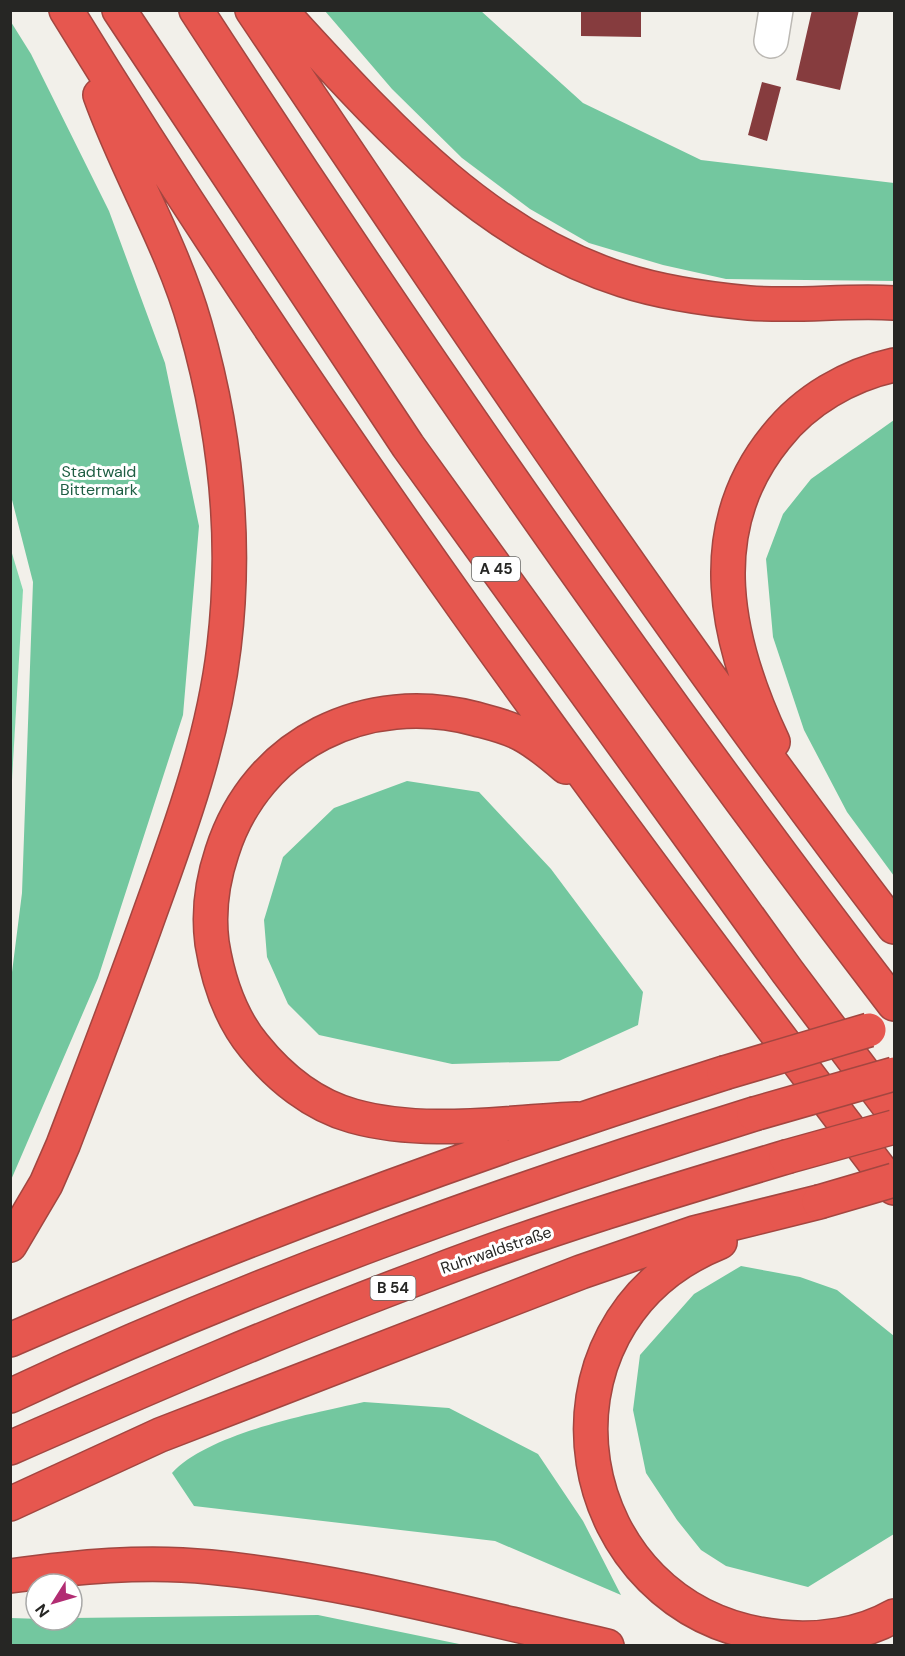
<svg xmlns="http://www.w3.org/2000/svg" width="905" height="1656" font-family="'DM Sans',sans-serif">
<rect width="100%" height="100%" fill="#f2f0ea"/>
<path fill="#85d7ae" d="M11,550L23,590L11,797L10,550Z"/>
<path fill="#73c79f" d="M325,11H481L583,103L701,160L894,183V281L726,279L663,265L589,243L530,209L462,158L392,89Z
M11,22L31,54L109,211L165,363L199,526L183,715L98,978L11,1180L10,988L22,893L33,582L10,492Z
M894,420V876L847,812L804,730L773,637L766,559L783,514L811,479Z
M407,781L479,792L551,869L643,992L638,1025L559,1061L452,1064L319,1035L288,1004L267,957L264,920L283,857L334,808Z
M741,1266L800,1277L837,1290L894,1336V1534L808,1587L726,1566L701,1550L677,1520L646,1473L633,1410L640,1355L694,1294Z
M364,1402L449,1408L538,1454L583,1521L621,1595L495,1541L194,1506L172,1473C209,1433 310,1414 364,1402Z
M318,1615L464,1645H11V1618L72,1620V1618Z"/>
<path fill="#863c3e" d="M581,10H641V37L581,36Z
M812,10H859L840,90L796,80Z
M762,82L781,87L767,141L748,135Z"/>
<g fill="none" stroke-linecap="round" stroke-linejoin="round">
<g stroke="#bbb8b3" stroke-width="36">
<path id="minor" d="M771,41L776,10"/>
</g>
<g stroke="#a34640" stroke-width="36">
<path id="highway" d="M66,10C318,420 603,807 894,1188
M119,10L408,446L787,971L894,1113
M196,10C417,350 648,683 894,1004
M252,10C460,320 668,631 894,927
M280,10C379,117 480,235 623,280C663,293 707,299 749,303C797,307 846,300 894,303
M773,742C726,642 700,530 776,437C805,400 849,375 894,365
M566,767C552,755 538,743 523,735C509,727 491,723 476,719C367,690 257,742 222,852C212,882 208,912 212,943C218,980 230,1017 254,1046C279,1077 313,1105 353,1116C425,1136 504,1122 577,1119
M720,1242C517,1324 565,1616 780,1637C818,1641 861,1635 894,1616
M10,1245L46,1184L63,1145C92,1069 121,994 148,918C180,830 213,740 224,647C237,539 225,429 195,325C172,244 128,173 100,95
M10,1340C244,1237 481,1150 724,1073
M10,1396C251,1283 501,1193 754,1114
M10,1448C149,1387 287,1327 429,1274C546,1229 666,1193 786,1157
M10,1504L160,1435L581,1272L694,1233L819,1202
M10,1576C76,1567 143,1560 210,1567C344,1580 476,1617 607,1646"/>
</g>
<use href="#minor" stroke="#fff" stroke-width="33"/>
<use href="#highway" stroke="#e6574f" stroke-width="33"/>
<g stroke="#a34640" stroke-width="36" stroke-linecap="butt">
<path id="highway-bridge" d="M724,1073L869,1030
M754,1114L894,1074
M786,1157L894,1127
M819,1202L894,1180"/>
</g>
<use href="#highway-bridge" stroke="#e6574f" stroke-width="33"/>
</g>
<g text-anchor="middle" dominant-baseline="central" stroke-width="6" stroke-linejoin="round" paint-order="stroke">
<g fill="#fff" stroke="#676766" stroke-width="1.5">
<rect x="472" y="557" width="48" height="24" rx="4.5"/>
<rect x="370.5" y="1276" width="45" height="24" rx="4.5"/>
</g>
<g font-size="15" font-weight="bold" fill="#262624">
<text x="496" y="569">A 45</text>
<text x="393" y="1288">B 54</text>
</g>
<g font-size="16" fill="#1e5e43" stroke="#fff">
<text x="99" y="471">Stadtwald<tspan x="99" dy="18">Bittermark</tspan></text>
</g>
<g font-size="16" fill="#262624" stroke="#fff">
<text transform="translate(496 1250) rotate(-19)">Ruhrwaldstraße</text>
</g>
</g>
<rect width="905" height="1656" fill="none" stroke="#262624" stroke-width="24"/>
<g transform="translate(54 1602) rotate(233)"><circle r="28" fill="#ffffff" stroke="#a8a8a7" stroke-width="1.5"/>
<path d="M0-4.5L10 22L0 15L-10 22Z" fill="#b22d73"/>
<text y="-9" font-size="16" font-weight="bold" text-anchor="middle" fill="#262624">N</text>
</g>
</svg>
